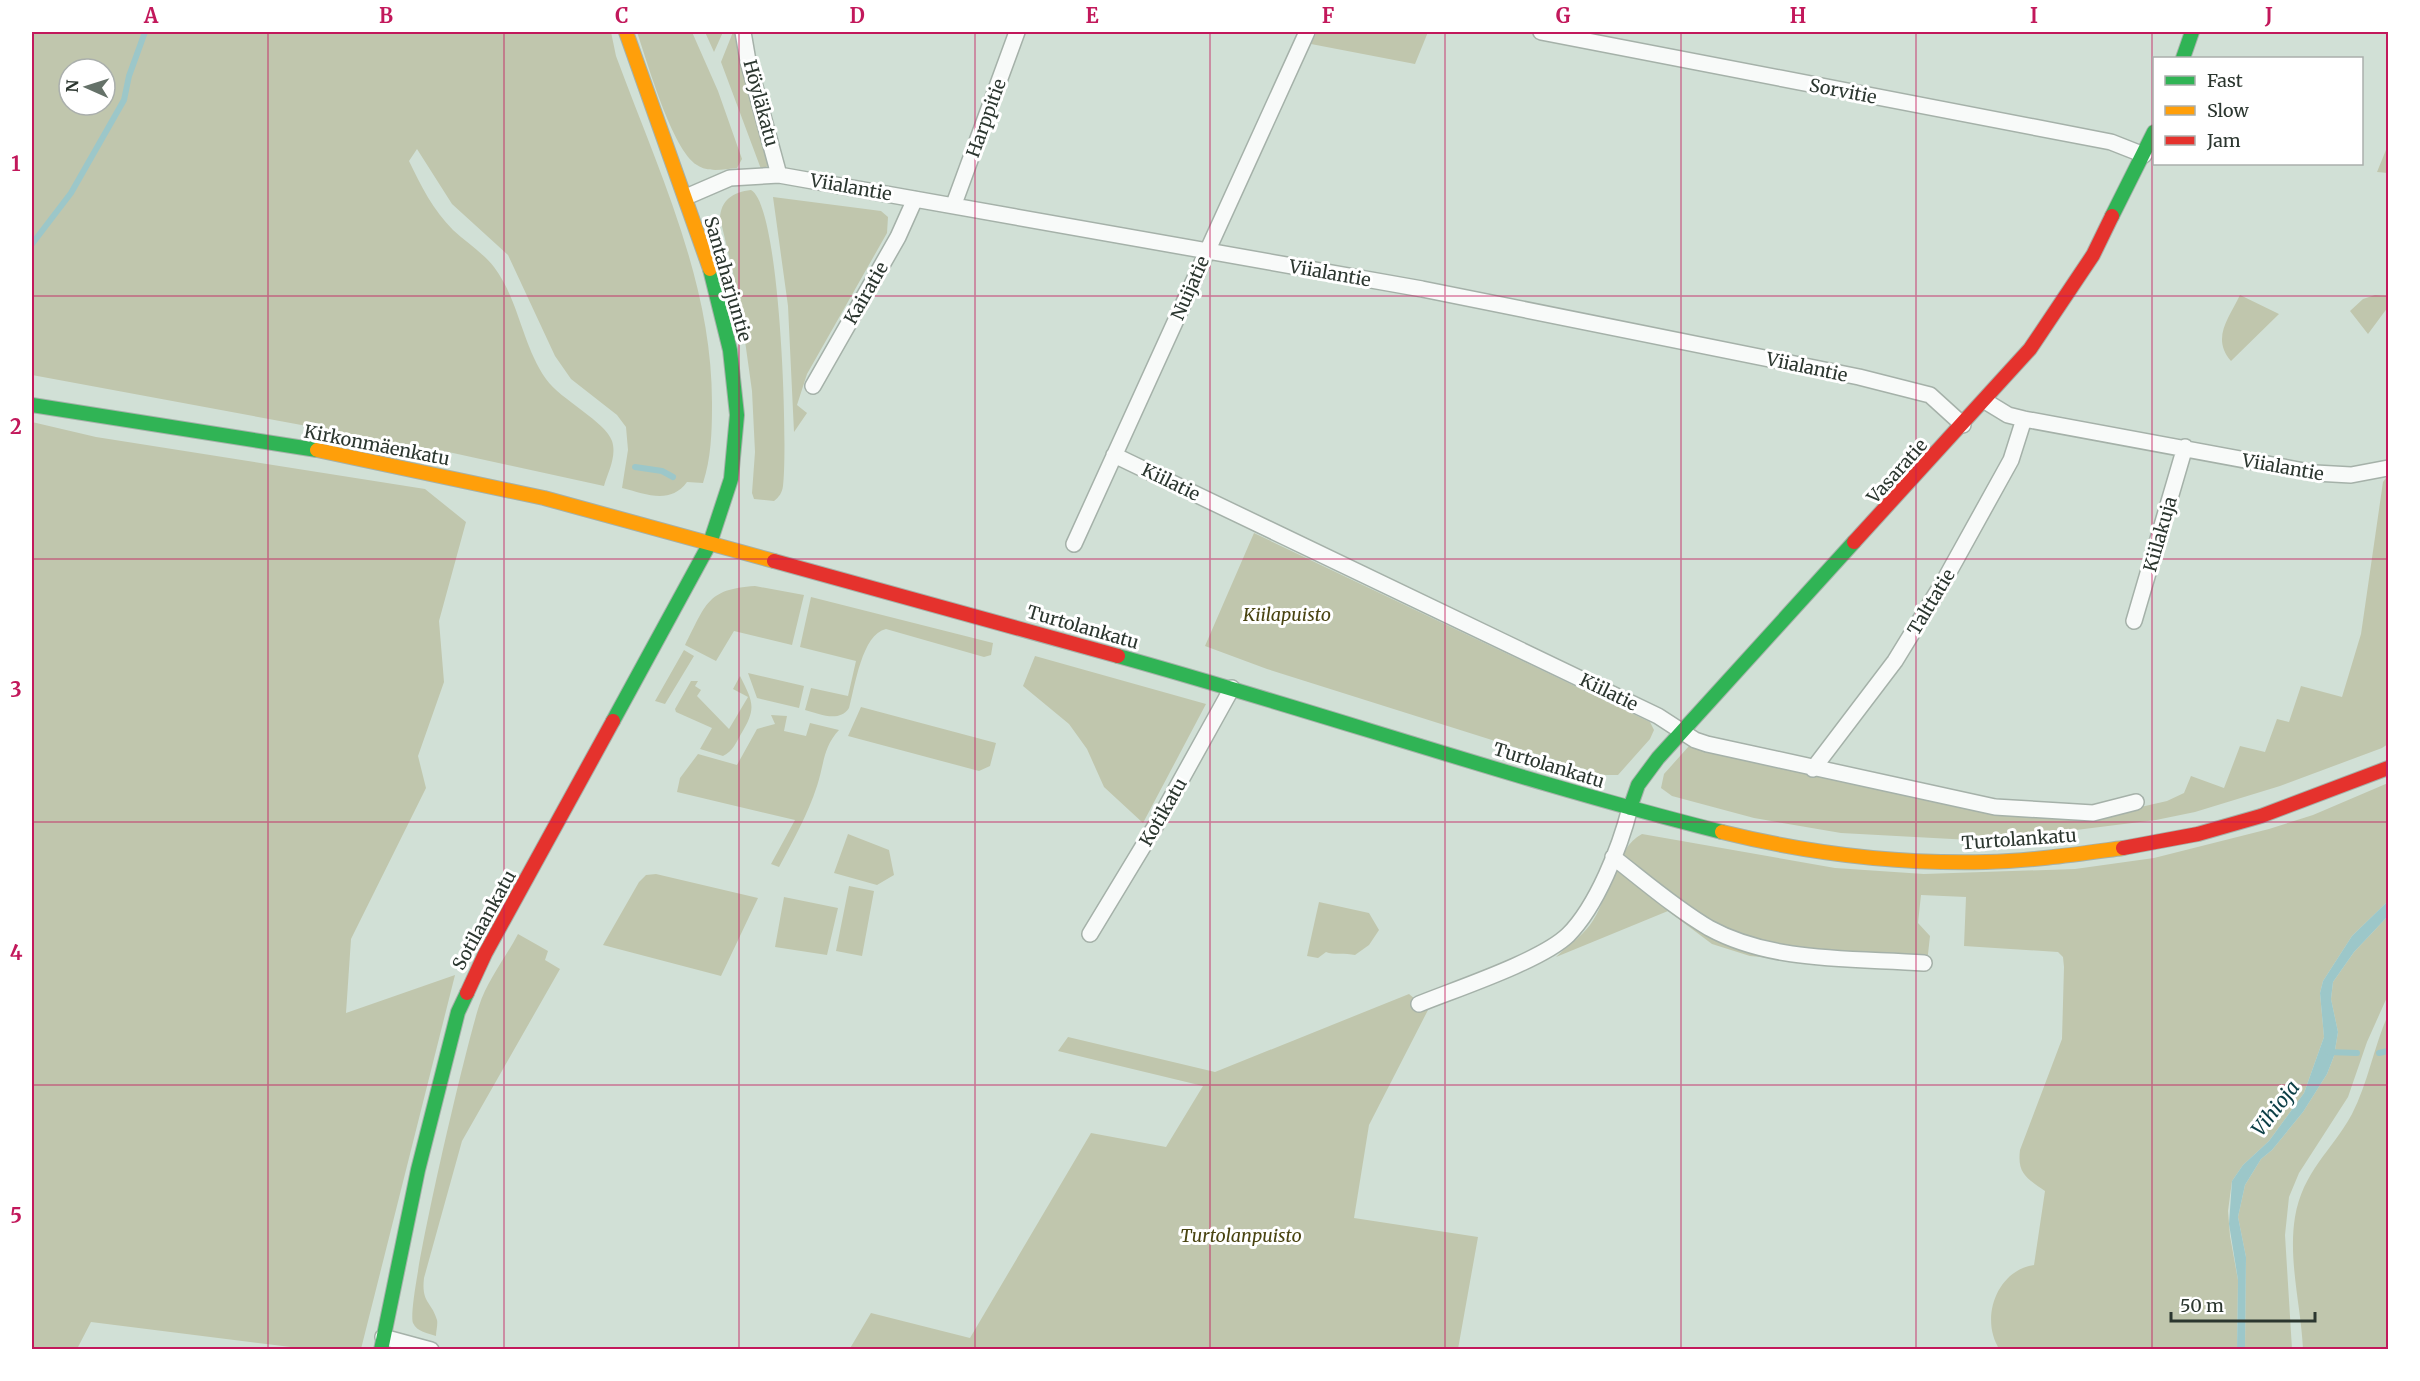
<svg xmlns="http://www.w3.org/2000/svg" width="2420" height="1381" font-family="Merriweather,serif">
<rect width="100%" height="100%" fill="#d1e0d6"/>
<path fill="#c0c6ad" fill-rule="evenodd" d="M32,32H611L616,56C658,170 713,283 712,406C712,432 711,459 703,483L687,482C670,505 646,494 622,488L628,450L626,427L617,415L571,379L555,356L508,255L452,204L417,149L409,161C421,186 433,210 453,230C466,242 483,253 494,267C519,300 522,345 546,379C561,400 606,422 612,441C617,456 608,472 604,486L453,453L32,375ZM69,69H105V105H69Z
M637,32H692L718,91L742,159L737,168C724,169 708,173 697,165C672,150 647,61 637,32Z
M705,32H723L714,52Z
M733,32H736L741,64L770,154V161L764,171L761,169L721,62Z
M1317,32H1428L1415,64L1311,44Z
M2388,145V173L2377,172Z
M751,190C781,206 788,447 783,486C782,493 779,497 774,501L754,499L752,493L755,452L752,391L739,298L720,218C721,200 733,192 751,190Z
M773,197L881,211L888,217L887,233L807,374L797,405L807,413L794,432L788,306Z
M2240,295L2279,314L2231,361C2211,338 2229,318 2240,295Z
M2375,295L2388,296V307L2368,334L2350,311L2363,299Z
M32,422L96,437L425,489L466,522L439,621L444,682L418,756L426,788L351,939L346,1013L455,975L361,1349H307L91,1322L77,1349H32Z
M2388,475V744L2382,748L2280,786L2195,812L2156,820L1989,841L1841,833L1754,818L1672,796L1661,788L1664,774L1689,746L1993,814L2132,809L2167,801L2184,793L2191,776L2224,788L2240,746L2265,752L2277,719L2289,722L2301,686L2342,697L2361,634L2383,482Z
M1254,533L1650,722L1654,730L1650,739L1618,775H1603L1267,669L1205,646Z
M755,586L804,595L792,645L734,631L716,661L685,645C706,605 706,589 755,586Z
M811,597L993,643L991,655L984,657L886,629C862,634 855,686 849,708C839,723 820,714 805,710L811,688L848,696L856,661L800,647Z
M684,650L694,656L665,704L655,701Z
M1035,656L1206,704L1143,823L1104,787L1087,749L1069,724L1023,686Z
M748,673L804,686L799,708L757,698Z
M740,676C753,702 757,708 741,734C736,743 733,751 723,756L700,749L712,728L676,712L675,709L691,681H698L695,686L701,690L697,696L729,729L748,697L733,689Z
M861,707L996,743L990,766L979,771L848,736Z
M771,715L787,716L784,731L806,736L810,723L839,730C823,747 824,765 817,786C808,814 793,841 779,867L771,864L795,820L677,792L680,778L698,754L737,765L757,729L775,724Z
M2388,783V901L2352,936L2323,981L2320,993L2324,1037L2304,1093L2269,1141L2243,1165L2232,1181L2228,1211L2230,1236L2238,1280L2237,1349L2000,1350C1979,1319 1997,1270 2034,1265L2045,1191C2027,1178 2017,1174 2020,1150L2062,1039L2064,967L2063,957L2058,952L1964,946L1966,897L1921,895L1918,923L1930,936L1926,972L1750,956L1712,944L1668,911L1556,957C1567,946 1581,937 1590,925C1608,902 1615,847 1642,834L1835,868L1924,874L2075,869L2154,858L2269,829L2313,815Z
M848,834L889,850L894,875L877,885L834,873Z
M656,874L758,898L721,976L603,945L639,882L646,875Z
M849,886L874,891L862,956L836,951Z
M784,897L838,908L827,955L775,947Z
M1319,902L1369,913L1379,930L1369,945L1355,955C1346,953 1333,955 1326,952L1318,958L1307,956Z
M2388,916V995L2367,1042L2348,1097L2299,1173L2289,1197L2285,1235L2292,1349L2245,1350L2246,1257L2238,1217L2245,1185L2261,1159L2272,1150L2303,1112L2327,1074L2334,1056L2338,1032L2331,999L2333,982L2354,952Z
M518,934L548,951L545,960L560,969L462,1141L424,1278C421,1303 432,1302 437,1320C438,1324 436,1331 436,1336C428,1333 417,1332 413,1323C405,1302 467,1042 479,1006C487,981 506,957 518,934Z
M1409,994L1428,1010L1369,1125L1354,1218L1478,1237L1458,1349L849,1350L871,1313L970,1338L1091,1133L1166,1147L1203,1086L1058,1051L1068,1037L1215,1072Z
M2388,1015V1349H2303C2301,1306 2288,1260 2295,1217C2303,1171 2331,1152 2352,1114C2368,1083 2374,1046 2388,1015Z"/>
<path fill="#9cc7c9" d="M2388,901V916L2354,952L2333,982L2331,999L2338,1032L2334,1056L2327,1074L2303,1112L2272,1150L2261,1159L2245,1185L2238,1217L2246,1257L2245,1349H2237L2238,1280L2229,1224L2232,1181L2243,1165L2269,1141L2304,1093L2324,1037L2320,993L2323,981L2352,936Z"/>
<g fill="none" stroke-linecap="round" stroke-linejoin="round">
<path stroke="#9cc7c9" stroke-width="6" d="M32,244L71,193L124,100L129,76L145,32
M635,467L662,471L673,477
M2328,1052L2357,1053
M2379,1053L2388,1051"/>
<g stroke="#a5b1a9" stroke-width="18">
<path id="street" d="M743,32L748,61L779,175
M1541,32L2111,142L2144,155
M686,197L730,178L779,175L1422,289L1859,377L1930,395L1963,425
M954,204L1017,32
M813,386L898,237L915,199
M1985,401L2008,415L2024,419L2315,473L2351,475L2388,468
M1114,455L1658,716L1695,740L1707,744L1995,807L2093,813L2136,802
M1074,544L1307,32
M2134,621L2185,447
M1813,769L1895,661L1944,581L2011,460L2024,419
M1613,857C1644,881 1675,908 1709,928C1773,963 1853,958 1924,963
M1090,934L1156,825L1232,688
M1419,1004C1456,989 1541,961 1568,935C1597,906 1620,847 1630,808
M383,1337L431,1350"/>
</g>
<g stroke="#a5b1a9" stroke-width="16">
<path id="fast" d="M2183,58L2192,32
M2112,216L2154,132
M32,405L317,450
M1118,656C1320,712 1519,781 1722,832
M613,721L710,543L731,479L737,415L730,350L710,269
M1630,808L1638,785L1658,758L1854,542
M381,1350L418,1170L458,1012L467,993"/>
</g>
<g stroke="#a5b1a9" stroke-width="16">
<path id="slow" d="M626,32L710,269
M317,450L544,498L774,561
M1722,832C1807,853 1898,864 1986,862C2031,861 2078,854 2123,848"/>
</g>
<g stroke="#a5b1a9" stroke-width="16">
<path id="jam" d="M1854,542L2030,349L2093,255L2112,216
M774,561L1118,656
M2123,848L2198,834L2261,816L2388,768
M467,993L485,954L613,721"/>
</g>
<use href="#street" stroke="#f8faf9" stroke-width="15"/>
<use href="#fast" stroke="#30b455" stroke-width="14"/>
<use href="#slow" stroke="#ff9f0a" stroke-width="14"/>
<use href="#jam" stroke="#e5322d" stroke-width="14"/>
</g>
<path fill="none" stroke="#c2185b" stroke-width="1.5" stroke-opacity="0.55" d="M268,32V1350M504,32V1350M739,32V1350M975,32V1350M1210,32V1350M1445,32V1350M1681,32V1350M1916,32V1350M2152,32V1350M32,296H2388M32,559H2388M32,822H2388M32,1085H2388"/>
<g text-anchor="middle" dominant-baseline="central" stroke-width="6" stroke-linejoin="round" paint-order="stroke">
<g font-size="18" fill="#2b362f" stroke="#fff">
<text transform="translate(1843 91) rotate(11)">Sorvitie</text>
<text transform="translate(761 103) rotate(75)">Höyläkatu</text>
<text transform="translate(986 118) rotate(-70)">Harppitie</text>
<text transform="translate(851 187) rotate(10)">Viialantie</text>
<text transform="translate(1330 273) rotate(10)">Viialantie</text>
<text transform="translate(728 279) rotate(74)">Santaharjuntie</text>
<text transform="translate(1190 288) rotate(-66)">Nuijatie</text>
<text transform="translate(866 293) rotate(-60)">Kairatie</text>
<text transform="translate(1807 367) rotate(12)">Viialantie</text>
<text transform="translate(377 445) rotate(11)">Kirkonmäenkatu</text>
<text transform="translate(2283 467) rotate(10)">Viialantie</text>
<text transform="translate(1897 471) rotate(-48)">Vasaratie</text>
<text transform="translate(1171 482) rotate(26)">Kiilatie</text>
<text transform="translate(2160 534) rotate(-74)">Kiilakuja</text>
<text transform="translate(1931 602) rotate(-59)">Talttatie</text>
<text transform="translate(1083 627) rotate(16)">Turtolankatu</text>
<text transform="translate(1609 692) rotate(26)">Kiilatie</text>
<text transform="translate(1549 765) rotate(17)">Turtolankatu</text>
<text transform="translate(1163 812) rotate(-60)">Kotikatu</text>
<text transform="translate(2019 839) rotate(-4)">Turtolankatu</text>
<text transform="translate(484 920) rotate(-61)">Sotilaankatu</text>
</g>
<g font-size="18" font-style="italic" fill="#494411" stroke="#fff">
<text x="1287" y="614">Kiilapuisto</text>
<text x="1241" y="1235">Turtolanpuisto</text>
</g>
<g font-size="20" font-style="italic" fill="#0a3e45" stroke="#fff">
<text transform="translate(2275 1108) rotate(-52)">Vihioja</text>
</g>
</g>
<rect width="2420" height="1381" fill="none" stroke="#ffffff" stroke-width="66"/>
<rect x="2153" y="57" width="210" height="108" fill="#ffffff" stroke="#aaafac" stroke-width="1.5"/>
<rect x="2165" y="76" width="30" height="9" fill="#30b455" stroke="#aaafac" stroke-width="1.5"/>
<text x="2207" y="87" font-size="18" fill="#2b362f">Fast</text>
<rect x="2165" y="106" width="30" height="9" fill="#ff9f0a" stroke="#aaafac" stroke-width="1.5"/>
<text x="2207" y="117" font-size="18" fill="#2b362f">Slow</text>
<rect x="2165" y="136" width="30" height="9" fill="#e5322d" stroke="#aaafac" stroke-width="1.5"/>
<text x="2207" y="147" font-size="18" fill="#2b362f">Jam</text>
<g transform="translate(87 87) rotate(273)"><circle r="28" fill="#ffffff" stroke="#aaafac" stroke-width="1.5"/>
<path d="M0-4.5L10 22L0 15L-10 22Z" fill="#657269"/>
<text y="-9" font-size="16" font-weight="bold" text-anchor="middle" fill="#2b362f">N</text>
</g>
<path d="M2171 1312v9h144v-9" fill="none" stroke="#2b362f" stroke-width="3"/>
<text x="2180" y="1312" font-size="18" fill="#2b362f" stroke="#ffffff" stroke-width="4.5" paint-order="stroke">50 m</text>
<rect x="33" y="33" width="2354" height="1315" fill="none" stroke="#c2185b" stroke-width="2"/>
<g font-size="20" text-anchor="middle" font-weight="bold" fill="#c2185b">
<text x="151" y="23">A</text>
<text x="386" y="23">B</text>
<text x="622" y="23">C</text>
<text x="857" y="23">D</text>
<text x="1092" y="23">E</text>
<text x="1328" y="23">F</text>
<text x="1563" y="23">G</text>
<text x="1798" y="23">H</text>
<text x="2034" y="23">I</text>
<text x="2269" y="23">J</text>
<text x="16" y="171">1</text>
<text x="16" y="434">2</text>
<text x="16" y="697">3</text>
<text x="16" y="960">4</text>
<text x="16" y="1223">5</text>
</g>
</svg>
